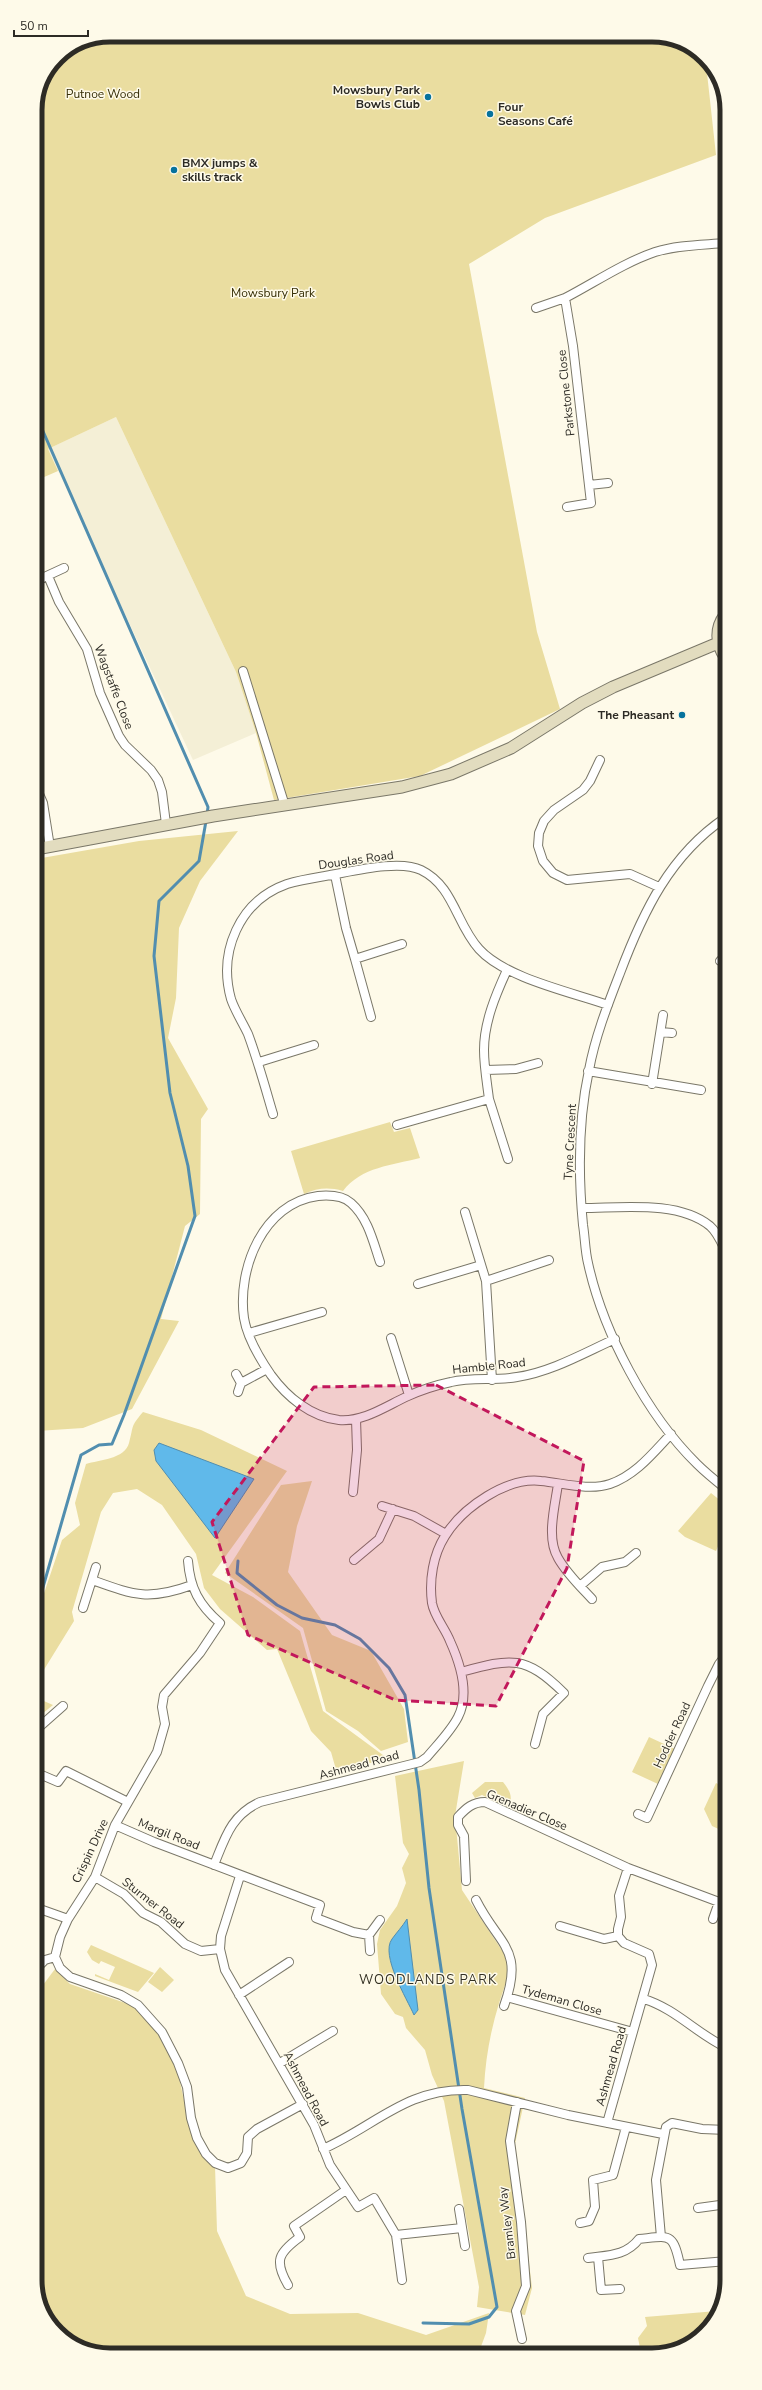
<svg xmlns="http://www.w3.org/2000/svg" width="762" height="2390" font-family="'Nunito Sans',sans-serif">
<rect width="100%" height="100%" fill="#fefae9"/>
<path fill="#f4efd6" d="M116,417L236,672L256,733L193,760L48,449Z"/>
<path fill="#eadda0" d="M110,35H657L701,53L706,64L716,155L545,218L469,264L537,632L560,709L420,776L274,800L256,733L236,672L116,417L48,449L58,471L35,481V110L41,81L57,57L81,41Z
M238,831L200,881L179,928L176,998L168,1038L208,1109L201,1119L200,1214L185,1226L161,1319L179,1321L132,1409L83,1428L37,1431L36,859L139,841Z
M390,1122L394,1132L410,1128L420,1158C393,1165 361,1167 343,1191C328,1187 318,1188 304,1194L291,1151Z
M143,1412L201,1430L287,1471L212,1575L253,1597L300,1631L323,1711L387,1758L337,1773L331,1752L311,1731L277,1649L267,1650L220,1609L204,1588L196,1554L162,1505L137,1489L113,1493L101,1512L72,1612L74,1621L37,1681V1614L62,1540L80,1525L75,1503L86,1464C99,1460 125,1459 129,1443C134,1425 130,1427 143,1412Z
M312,1481L297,1526L288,1572L332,1635L371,1651L404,1709L408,1742L381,1751L358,1731L326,1711L303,1628L225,1573L281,1485Z
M711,1493L726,1505L720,1526L723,1535L716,1551L685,1537L678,1531Z
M37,1698L53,1705L37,1718Z
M649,1737L675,1749L658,1784L632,1772Z
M464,1761L455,1816L462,1890L503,1952L510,1972C495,2010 486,2047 484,2088L525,2098L515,2144L532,2288L525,2315L477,2307L479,2287L444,2101L432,2075L425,2050L406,2028L403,2017L395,2014L381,1994L377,1944L380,1930L397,1906L406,1883L402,1868L409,1854L403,1843L395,1776Z
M485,1782H503C510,1791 513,1796 509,1808L482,1795L475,1798L472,1793Z
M716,1783L726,1788V1823L723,1831L712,1826L704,1809Z
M91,1945L154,1973L138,1992L95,1976V1974L109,1980L115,1967L101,1961L99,1964L92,1960L87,1952Z
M160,1967L174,1980L162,1992L148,1982Z
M55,1969L70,1984L137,2007L159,2034L176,2063L190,2129L215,2166L217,2231L246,2296L290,2314L358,2313L426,2335L489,2313L486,2333L479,2352L105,2355L61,2337L37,2299V1993Z
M717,2311L711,2326L671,2353H641L638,2338L647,2326L645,2317Z"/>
<path fill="#60b9ea" stroke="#518eaf" d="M159,1443L254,1479L215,1538L156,1461L154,1450Z
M407,1919L418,2010L414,2015C407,1999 380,1955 392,1939C397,1932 402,1927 407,1919Z"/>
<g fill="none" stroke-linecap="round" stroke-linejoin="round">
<path stroke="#518eaf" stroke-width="3" d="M35,413L208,807L207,815
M238,1561L237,1573L277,1605L302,1618L335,1625L360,1639L389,1668L405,1695L419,1790L429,1888L462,2109L497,2307L489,2317L469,2324L423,2323
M37,1608L81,1455L99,1445L112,1444L124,1415L195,1216L188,1166L170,1093L154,956L159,901L199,861L206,821"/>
<g stroke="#7a7768" stroke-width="10">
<path id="street" d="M536,308L565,298
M589,485L608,483
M567,507L591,503L573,346L565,298C594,283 623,263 655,252C677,245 702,245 725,243
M48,576L59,602L87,649L100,693L119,736L125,745L151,770L158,780L162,792L166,824
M38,580L64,568
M243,671L285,806
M600,760L590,781L583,790L554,810L544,821L539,833L538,846L543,861L553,873L567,880L630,874L659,887
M36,787L43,803L50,847
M725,818C670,855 643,912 620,973C608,1004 595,1037 589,1070C578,1121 578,1173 583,1225C585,1237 585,1251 588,1263C603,1332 647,1415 697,1464C706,1473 716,1481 726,1489
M335,875L346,928L355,959L402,944
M355,959L371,1017
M720,961L725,956
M661,1032L672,1033
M259,1062L314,1045
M486,1070L516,1069L538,1063
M588,1071L701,1090
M652,1084L663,1015
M489,1099L508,1159
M273,1114C265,1087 258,1061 248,1034C243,1023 235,1011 231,999C218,952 239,901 287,884C300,880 313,878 325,876C350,872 399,859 421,870C454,886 456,924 479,949C505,978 571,992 608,1005
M397,1125L489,1099C487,1083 484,1066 484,1050C484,1022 496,994 507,970
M582,1208C621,1208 678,1200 710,1226C718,1233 722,1244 726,1252
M465,1212L486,1281L492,1380
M380,1262C373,1241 368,1218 351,1203C342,1195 329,1195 318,1196C263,1203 237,1269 244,1318C247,1337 260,1359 271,1375C287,1397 311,1417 339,1420C364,1422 386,1406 408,1396C421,1390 437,1385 451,1382C472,1377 496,1381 517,1377C551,1372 584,1353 615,1339
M486,1281L549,1260
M418,1284L481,1265
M249,1333L322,1312
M391,1338L409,1395
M236,1374L241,1383
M238,1392L241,1383L267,1369
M558,1484C555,1506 546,1538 558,1558C567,1574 580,1586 592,1599
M353,1492L357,1450L356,1419
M382,1506L414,1516L446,1534
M354,1560L379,1539L393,1509
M188,1561C190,1588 199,1605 220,1623L200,1653L164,1695L162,1707L165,1724L157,1752L115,1825L95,1877L68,1919L60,1937L55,1957L60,1968L70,1977L121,1995L138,2005L162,2032L178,2063L187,2087L191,2118L197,2138L206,2154L215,2163L228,2168L241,2163L247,2153L248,2137L257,2129L303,2104
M92,1580C134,1595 148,1601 192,1585
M580,1586L602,1567L625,1562L636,1553
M83,1608L96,1567
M461,1672C512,1658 525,1655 564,1693L543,1714L535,1744
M37,1729L63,1706
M37,1773L58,1782L66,1771L128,1802
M638,1814L647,1818L708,1686L719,1664L726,1655
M115,1825L154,1842L320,1905L316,1918L353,1932L369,1935
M214,1865C225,1838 231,1815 260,1802L420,1762L427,1757C437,1745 451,1731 458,1717C470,1694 460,1663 450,1641C445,1628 434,1616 432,1603C429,1580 433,1555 445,1536C463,1507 507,1477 541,1481C563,1483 589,1491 610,1484C636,1475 653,1453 671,1434
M240,1876L221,1936L220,1949L225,1970L314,2125L330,2165L358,2207L374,2198L396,2235L402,2280
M95,1877L124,1894L143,1913L161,1922L185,1944L201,1951L220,1949
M466,1881L464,1836L458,1825V1817C466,1808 473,1802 485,1802L628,1868L719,1902L713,1919
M476,1900C499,1946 525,1948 504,2006
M37,1908L68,1919
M560,1926L604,1939L618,1936
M370,1951L369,1935L380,1920
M37,1968L45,1960L55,1957
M239,1995L289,1962
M507,1997L633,2032
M644,1999C676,2009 697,2034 727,2048
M280,2063L333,2031
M517,2102L510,2141L521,2222L526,2286L516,2311L522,2339
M607,2123L652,1965L649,1954L624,1943L618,1936V1929L621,1917L619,1896L628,1868
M323,2149C375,2126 407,2088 468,2090L568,2115L663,2134
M698,2208L727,2204
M459,2209L465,2246
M580,2223L589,2221L595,2207L593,2180L613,2175L626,2127
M396,2235L462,2228
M661,2237L656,2180L666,2127L672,2123L702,2129L727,2130
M598,2257L601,2290L620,2289
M588,2258C608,2255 626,2256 639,2239C670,2236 673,2232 680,2265L727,2261
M288,2285C274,2261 278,2253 300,2237L294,2226L346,2190"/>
</g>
<g stroke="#7a7768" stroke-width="13">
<path id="secondary" d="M725,322V427
M725,615C715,628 716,644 725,657
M36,849L213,816L402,787L451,774L511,748L582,703L613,687L718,643"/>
</g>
<use href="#street" stroke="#fff" stroke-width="8"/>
<use href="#secondary" stroke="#e2dcbf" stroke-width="11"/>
</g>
<path fill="#c2185b" fill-opacity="0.2" stroke="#c2185b" stroke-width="3" stroke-dasharray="8 5" stroke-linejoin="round" d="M436,1385L584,1461L567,1568L496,1706L395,1700L248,1635L212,1522L314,1387Z"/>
<g fill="#06729d" stroke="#fefae9" stroke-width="1.5">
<circle cx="428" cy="97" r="4"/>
<circle cx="490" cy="114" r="4"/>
<circle cx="174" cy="170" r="4"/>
<circle cx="682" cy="715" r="4"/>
</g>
<g text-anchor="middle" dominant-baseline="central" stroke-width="3" stroke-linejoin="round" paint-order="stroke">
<g font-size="12" font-weight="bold" fill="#2d2b25" stroke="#fefae9" text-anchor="end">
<text x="420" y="90">Mowsbury Park<tspan x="420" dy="14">Bowls Club</tspan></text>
<text x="498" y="107" text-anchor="start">Four<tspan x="498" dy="14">Seasons Café</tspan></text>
<text x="182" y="163" text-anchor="start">BMX jumps &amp;<tspan x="182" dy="14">skills track</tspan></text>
<text x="674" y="715">The Pheasant</text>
</g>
<g font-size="12" fill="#362e06" stroke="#fefae9">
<text x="103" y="94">Putnoe Wood</text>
<text x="273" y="293">Mowsbury Park</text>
</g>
<g font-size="12" fill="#2d2b25" stroke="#fefae9">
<text transform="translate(566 393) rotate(-96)">Parkstone Close</text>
<text transform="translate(114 687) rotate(69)">Wagstaffe Close</text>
<text transform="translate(356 860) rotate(-8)">Douglas Road</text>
<text transform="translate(570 1142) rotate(-87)">Tyne Crescent</text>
<text transform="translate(489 1366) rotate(-6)">Hamble Road</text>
<text transform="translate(672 1735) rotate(-65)">Hodder Road</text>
<text transform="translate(359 1765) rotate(-15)">Ashmead Road</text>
<text transform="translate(527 1810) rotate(23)">Grenadier Close</text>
<text transform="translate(169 1834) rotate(22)">Margil Road</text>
<text transform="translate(90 1851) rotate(-65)">Crispin Drive</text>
<text transform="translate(153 1903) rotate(38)">Sturmer Road</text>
<text transform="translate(562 2000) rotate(16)">Tydeman Close</text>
<text transform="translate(611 2066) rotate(-74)">Ashmead Road</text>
<text transform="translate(306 2089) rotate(62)">Ashmead Road</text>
<text transform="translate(507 2223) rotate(-97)">Bramley Way</text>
</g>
<g font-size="13" letter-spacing="1" fill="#333023" stroke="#fefae9">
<text x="428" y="1980">WOODLANDS PARK</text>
</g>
</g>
<path d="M0 0H762V2390H0ZM110 42H652A68 68 0 0 1 720 110V2280A68 68 0 0 1 652 2348H110A68 68 0 0 1 42 2280V110A68 68 0 0 1 110 42Z" fill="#fefae9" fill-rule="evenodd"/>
<path fill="none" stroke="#2d2b25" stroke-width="5" d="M110 42H652A68 68 0 0 1 720 110V2280A68 68 0 0 1 652 2348H110A68 68 0 0 1 42 2280V110A68 68 0 0 1 110 42Z"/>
<path d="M14 30v6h74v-6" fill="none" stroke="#2d2b25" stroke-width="2"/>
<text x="20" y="30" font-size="12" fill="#2d2b25" stroke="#fefae9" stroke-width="3" paint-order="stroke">50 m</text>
</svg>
